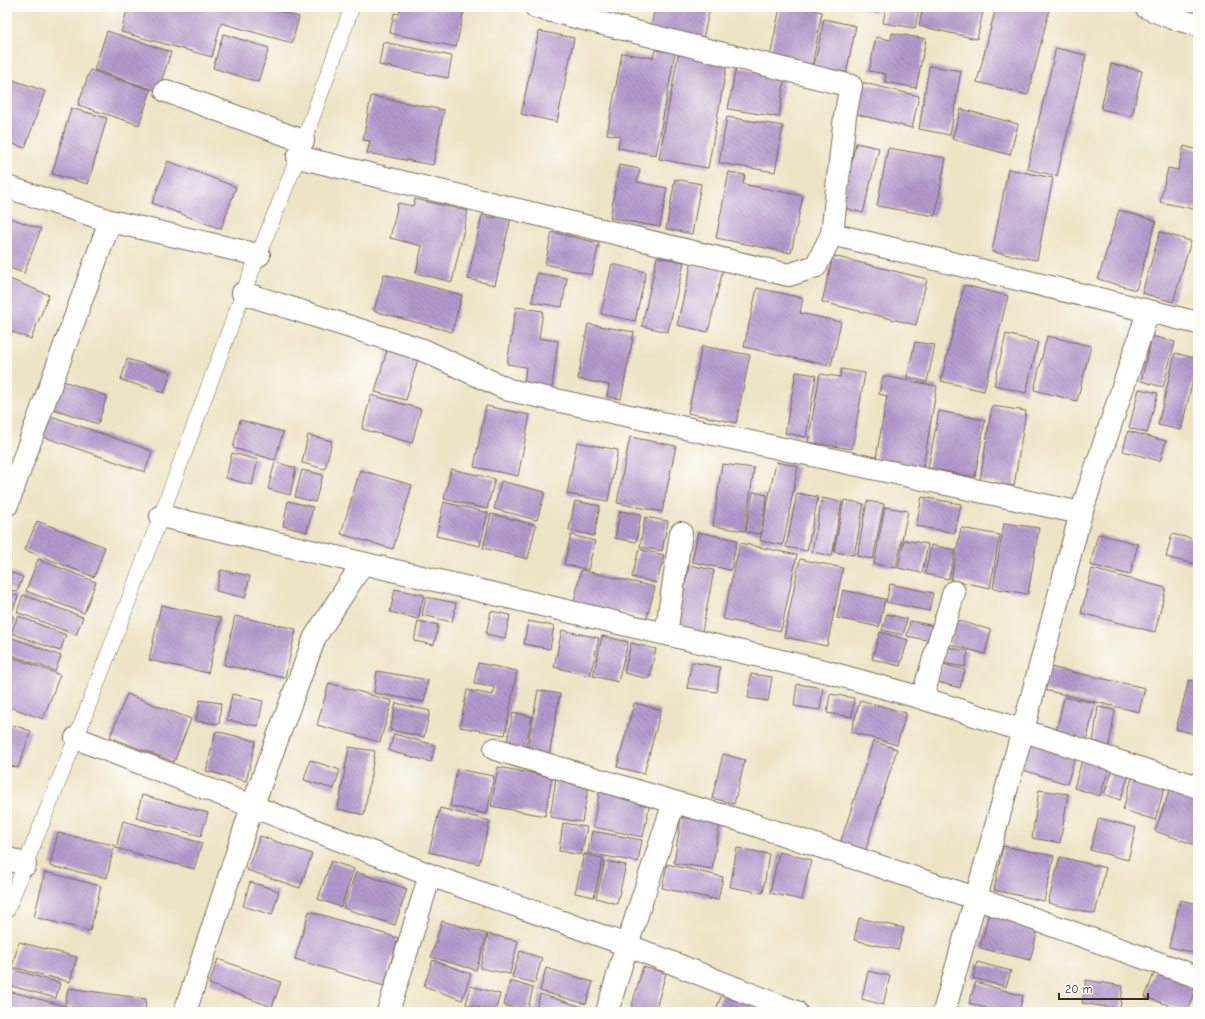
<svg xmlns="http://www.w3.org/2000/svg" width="1205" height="1019" font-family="'Comic Neue',sans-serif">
<defs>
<pattern id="building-back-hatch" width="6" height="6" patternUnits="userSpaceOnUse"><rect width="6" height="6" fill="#b499cd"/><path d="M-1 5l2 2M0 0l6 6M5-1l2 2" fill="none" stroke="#947da6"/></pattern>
</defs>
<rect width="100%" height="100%" fill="#fdfcf7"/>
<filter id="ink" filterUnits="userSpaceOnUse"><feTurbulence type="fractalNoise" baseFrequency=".025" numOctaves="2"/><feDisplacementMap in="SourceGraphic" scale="8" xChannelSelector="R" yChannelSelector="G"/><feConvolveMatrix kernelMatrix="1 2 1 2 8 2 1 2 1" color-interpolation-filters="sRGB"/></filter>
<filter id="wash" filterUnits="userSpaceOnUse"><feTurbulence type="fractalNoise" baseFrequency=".012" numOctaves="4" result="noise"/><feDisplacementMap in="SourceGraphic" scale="16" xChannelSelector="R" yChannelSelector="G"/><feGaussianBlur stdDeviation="0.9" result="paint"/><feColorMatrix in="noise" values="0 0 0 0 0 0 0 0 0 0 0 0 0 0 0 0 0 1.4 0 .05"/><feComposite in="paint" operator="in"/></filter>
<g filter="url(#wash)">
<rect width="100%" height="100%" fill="#ede4c5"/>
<g id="blocks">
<path fill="url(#building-back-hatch)" d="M128,7H265L299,17L292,43L221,23L212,57L121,32Z
M401,7H450L464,10L456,47L390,33L394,13L399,14Z
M655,7H710L702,43L650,31Z
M780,7H798L822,12L812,66L770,57Z
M857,7H877L876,13Z
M886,7H919L915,28L883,23Z
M923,7H984L977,39L919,26Z
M996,7H1050L1028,95L977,82Z
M824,19L856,26L846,74L814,67Z
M107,31L171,52L158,91L94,70Z
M539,31L574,38L557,122L521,114Z
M892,33L926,39L916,88L885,82L886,74L869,71L876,37L891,40Z
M223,34L269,48L258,82L213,68Z
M383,42L452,56L448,78L379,65Z
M1056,48L1086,55L1057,176L1027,169Z
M655,50L675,53L656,155L618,148L620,136L607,134L622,53L653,58Z
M678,55L727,64L708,168L659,159Z
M1111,64L1142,71L1132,116L1101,109Z
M929,66L961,71L950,135L919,129Z
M736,67L785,75L779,117L728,109Z
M90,70L151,90L139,125L78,105Z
M7,78L45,91L25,148L7,142Z
M860,82L919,96L912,128L852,113Z
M371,96L444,110L433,165L367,153L370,141L363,140Z
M71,108L107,118L88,184L52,174Z
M961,109L1018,124L1010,155L952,139Z
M727,117L783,126L775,172L719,163Z
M856,143L879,148L863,213L841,207Z
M1184,146L1198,150V210L1160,202L1168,168L1178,170Z
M888,148L946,158L935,216L877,206Z
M168,161L236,187L221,229L152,203Z
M619,165L640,169L637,182L667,188L660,227L610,218Z
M1008,169L1053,178L1037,260L992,252Z
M729,172L745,175L743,184L803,196L791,253L716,238Z
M675,179L701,184L692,234L666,229Z
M415,199L468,211L452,282L416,273L422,246L390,238L398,203L413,206Z
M1119,210L1156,221L1136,290L1098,279Z
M482,215L495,218L496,215L511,218L495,285L468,279Z
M7,217L41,229L24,273L7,267Z
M552,232L599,243L592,275L545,264Z
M1160,232L1191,241L1173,302L1142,293Z
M833,256L927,279L916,325L822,302Z
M657,257L684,262L668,332L642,326Z
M692,261L723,269L708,332L677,325Z
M612,264L646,272L635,321L601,314Z
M537,273L567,278L562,307L532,302Z
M384,274L462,295L452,332L374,311Z
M7,278L49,295L31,339L7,330Z
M964,285L1008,296L984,391L941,381Z
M757,288L803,298L800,313L841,322L831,366L744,347Z
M516,307L543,311L539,338L558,341L552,388L524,384L526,367L507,364Z
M588,324L634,332L621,399L607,397L609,385L578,379Z
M1006,334L1038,342L1026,393L994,385Z
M1047,336L1091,346L1077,401L1034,390Z
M1152,336L1175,342L1163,387L1141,381Z
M915,342L935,345L927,382L907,377Z
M702,346L750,355L736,423L688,413Z
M387,350L418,359L406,400L375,392Z
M1175,353L1198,359L1181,430L1158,425Z
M127,359L171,372L164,393L121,380Z
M841,369L865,373L852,449L808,442L820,374L840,377Z
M796,372L816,375L806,437L785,433Z
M883,376L937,386L923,467L876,458L887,396L879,394Z
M57,379L107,396L98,424L48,407Z
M1139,389L1158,393L1147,433L1129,428Z
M371,395L421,409L412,443L362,429Z
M486,406L530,415L518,476L474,467Z
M992,406L1026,411L1014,486L980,480Z
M939,411L985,420L975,477L928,468Z
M45,414L152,451L145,472L38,435Z
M240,420L283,432L275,460L233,448Z
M1128,431L1166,441L1160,461L1123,451Z
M308,435L332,441L325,469L302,463Z
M630,437L676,446L662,512L617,503Z
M577,442L618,450L608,501L567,494Z
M232,453L258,460L252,485L226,478Z
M275,462L296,468L290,495L268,489Z
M776,462L798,466L783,545L760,541Z
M722,464L754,468L745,531L713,526Z
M451,469L495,479L487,509L444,499Z
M302,470L323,475L315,502L295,497Z
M360,470L412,485L393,549L341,534Z
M501,481L545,492L537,520L494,509Z
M753,492L767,495L761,534L746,532Z
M797,493L818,497L807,551L786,547Z
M922,497L961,504L955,533L916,526Z
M822,498L842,502L832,556L812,552Z
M844,500L864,504L854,555L834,552Z
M288,501L313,507L307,532L283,526Z
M575,501L600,506L594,536L569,530Z
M867,501L884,504L873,559L857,556Z
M444,502L488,513L480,546L436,536Z
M885,507L908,511L896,568L874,564Z
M620,511L641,514L636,542L615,538Z
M491,514L536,525L528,559L483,548Z
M645,517L668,521L662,551L640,547Z
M37,521L105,547L94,577L25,550Z
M1004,523L1039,528L1028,594L993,588Z
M961,528L1000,535L990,588L951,580Z
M698,532L737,540L731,570L692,562Z
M1098,534L1138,544L1130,575L1090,565Z
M1172,534L1198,540V565L1166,557Z
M571,535L595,541L588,570L564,564Z
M904,540L928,544L922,573L898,568Z
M740,543L797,555L781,631L723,619Z
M931,545L955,550L949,579L925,574Z
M639,549L664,555L657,583L632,577Z
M38,559L96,582L84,613L26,591Z
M800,559L843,568L827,646L784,637Z
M689,565L714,570L702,632L677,627Z
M1092,569L1166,588L1155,632L1081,613Z
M221,570L250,576L245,598L216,591Z
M581,570L655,587L647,618L574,602Z
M7,571L23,577L17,592L7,588Z
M890,584L933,593L929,611L886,602Z
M395,589L424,595L418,619L390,612Z
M843,590L885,599L879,627L837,618Z
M7,592L18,596L13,610L7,608Z
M23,595L83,617L76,635L17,612Z
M426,597L456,603L452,622L422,615Z
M161,605L221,618L208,673L149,660Z
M491,611L510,615L505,638L486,634Z
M7,614L14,617L7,636Z
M887,614L907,619L903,635L882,630Z
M18,616L66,635L60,651L11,633Z
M235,616L296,629L285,678L224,665Z
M956,620L991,630L985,654L949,644Z
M418,621L438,625L434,645L414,641Z
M528,621L554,626L550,649L524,644Z
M910,621L934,626L931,641L907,636Z
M562,630L599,638L590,676L554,667Z
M880,632L908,640L900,666L872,659Z
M602,636L628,642L618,682L593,676Z
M10,637L61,656L55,671L7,653V644Z
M631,643L656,649L649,679L624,673Z
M946,647L968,651L965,667L942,663Z
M7,655L60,675L43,719L7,706Z
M692,662L720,667L717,692L687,688Z
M478,663L517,671L505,735L460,727L467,690L493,695L494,687L474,684Z
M943,664L965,670L960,688L938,682Z
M1050,667L1145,688L1139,712L1044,690Z
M377,671L428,680L424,702L374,693Z
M751,674L772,677L768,701L748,698Z
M1189,680L1198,682V735L1176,729Z
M329,683L392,701L380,742L317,725Z
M797,684L823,688L820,710L794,706Z
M538,690L560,694L549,756L527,752Z
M127,694L191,719L174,762L110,737Z
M232,694L263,701L258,726L227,720Z
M830,694L854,698L852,717L827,713Z
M1064,697L1095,703L1087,739L1056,733Z
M200,700L221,703L219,724L196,721Z
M860,700L906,713L897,745L851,732Z
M396,703L430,711L424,737L390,730Z
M634,703L661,710L644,774L617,767Z
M1098,707L1115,710L1109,746L1093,743Z
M513,712L532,717L525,751L506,747Z
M7,723L31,731L18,768L7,765Z
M216,731L256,741L246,781L206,771Z
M394,734L435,745L431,762L389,751Z
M1027,736L1077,752L1067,784L1017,768Z
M873,741L897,749L865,852L840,844Z
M349,747L375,751L364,815L338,809Z
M723,754L745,760L734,804L712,798Z
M1083,757L1110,765L1100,796L1074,788Z
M310,760L340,770L334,789L304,780Z
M1114,766L1130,772L1120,800L1104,794Z
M498,767L552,777L545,816L491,806Z
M457,769L494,776L487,814L450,806Z
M1133,774L1166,783L1155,820L1123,810Z
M556,778L589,784L582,822L550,817Z
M1171,786L1198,795V846L1155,831Z
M600,788L651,798L643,837L593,827Z
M1039,790L1068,794L1060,843L1032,838Z
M142,795L208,813L201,836L136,818Z
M440,808L490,821L479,864L429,852Z
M681,817L720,823L712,869L674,863Z
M1099,818L1136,828L1128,860L1090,850Z
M123,821L202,843L194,869L116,848Z
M563,823L587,827L581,855L559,851Z
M592,831L642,840L638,862L588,853Z
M58,833L114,845L107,878L50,866Z
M260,836L312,854L300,888L247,870Z
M1003,846L1054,856L1044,901L994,890Z
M737,848L769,854L763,893L730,887Z
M779,852L811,860L802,900L770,893Z
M584,854L603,858L594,897L575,893Z
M1060,857L1106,868L1095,914L1048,903Z
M331,861L354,869L341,907L318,899Z
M605,861L626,865L617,904L596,898Z
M667,864L723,877L718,900L662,888Z
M45,872L101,886L90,931L34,917Z
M356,872L407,889L395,925L343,908Z
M250,882L279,891L272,915L243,906Z
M1180,900L1198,904V954L1169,947Z
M309,911L398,938L384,986L295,959Z
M989,913L1039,926L1030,960L980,948Z
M859,918L904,928L898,950L854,940Z
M442,921L487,934L476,970L431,957Z
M488,934L518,941L510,974L480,968Z
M19,942L77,957L70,982L12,967Z
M520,951L542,958L535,983L512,977Z
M218,959L281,982L272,1007L209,984Z
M433,960L471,974L462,1000L424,986Z
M977,962L1011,971L1006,987L973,978Z
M643,967L666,973L655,1012H630Z
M546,968L593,982L586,1004L540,991Z
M1156,968L1198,984L1188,1012L1145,997Z
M11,969L60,983L56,998L7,985Z
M868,971L890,976L883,1005L862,999Z
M1086,980L1123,986L1120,1009L1082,1003Z
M510,981L533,988L527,1012L504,1005Z
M976,982L1023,996L1019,1012H998L969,1003Z
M471,986L500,994L495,1012L466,1004Z
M68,988L146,999L145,1012H109L65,1006Z
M724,989L755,1001L751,1012H715Z
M9,991L65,1006L63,1012H7V998Z
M540,994L582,1007L580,1012H535Z"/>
</g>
</g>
<g filter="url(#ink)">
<use href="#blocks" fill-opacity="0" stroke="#796b58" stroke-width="1"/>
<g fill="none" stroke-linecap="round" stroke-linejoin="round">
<g stroke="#796b58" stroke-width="16">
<path id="lane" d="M7,910L76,738L161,516L243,293L298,157L352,7"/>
</g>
<g stroke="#796b58" stroke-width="24">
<path id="street" d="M536,7L851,86L845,116L832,234
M1146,7L1172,18L1198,25
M166,91L303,141
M298,157L789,275L816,266L832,234L1198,323
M7,187L110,221L259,255
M243,293L423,350L509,390L1081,513L1148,312
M7,505L110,221
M161,516L828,672L922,698L1198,787
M666,634L681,533
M922,698L954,592
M76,738L430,875L627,945L796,1012
M495,749L674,802L746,822L975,898L1198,977
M7,858L25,865
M185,1012L252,807L315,637L363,563
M388,1012L430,875
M607,1012L627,945L674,802
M944,1012L1023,730L1081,513"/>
</g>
<use href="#lane" stroke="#fff" stroke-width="15"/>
<use href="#street" stroke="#fff" stroke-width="22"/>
</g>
</g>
<rect width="1205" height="1019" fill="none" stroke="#fdfcf7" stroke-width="24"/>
<path d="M1059 993v6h89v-6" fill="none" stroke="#3b2a1e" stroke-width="2"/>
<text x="1065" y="993" font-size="12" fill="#3b2a1e" stroke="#fdfcf7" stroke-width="3" paint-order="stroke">20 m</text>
</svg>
